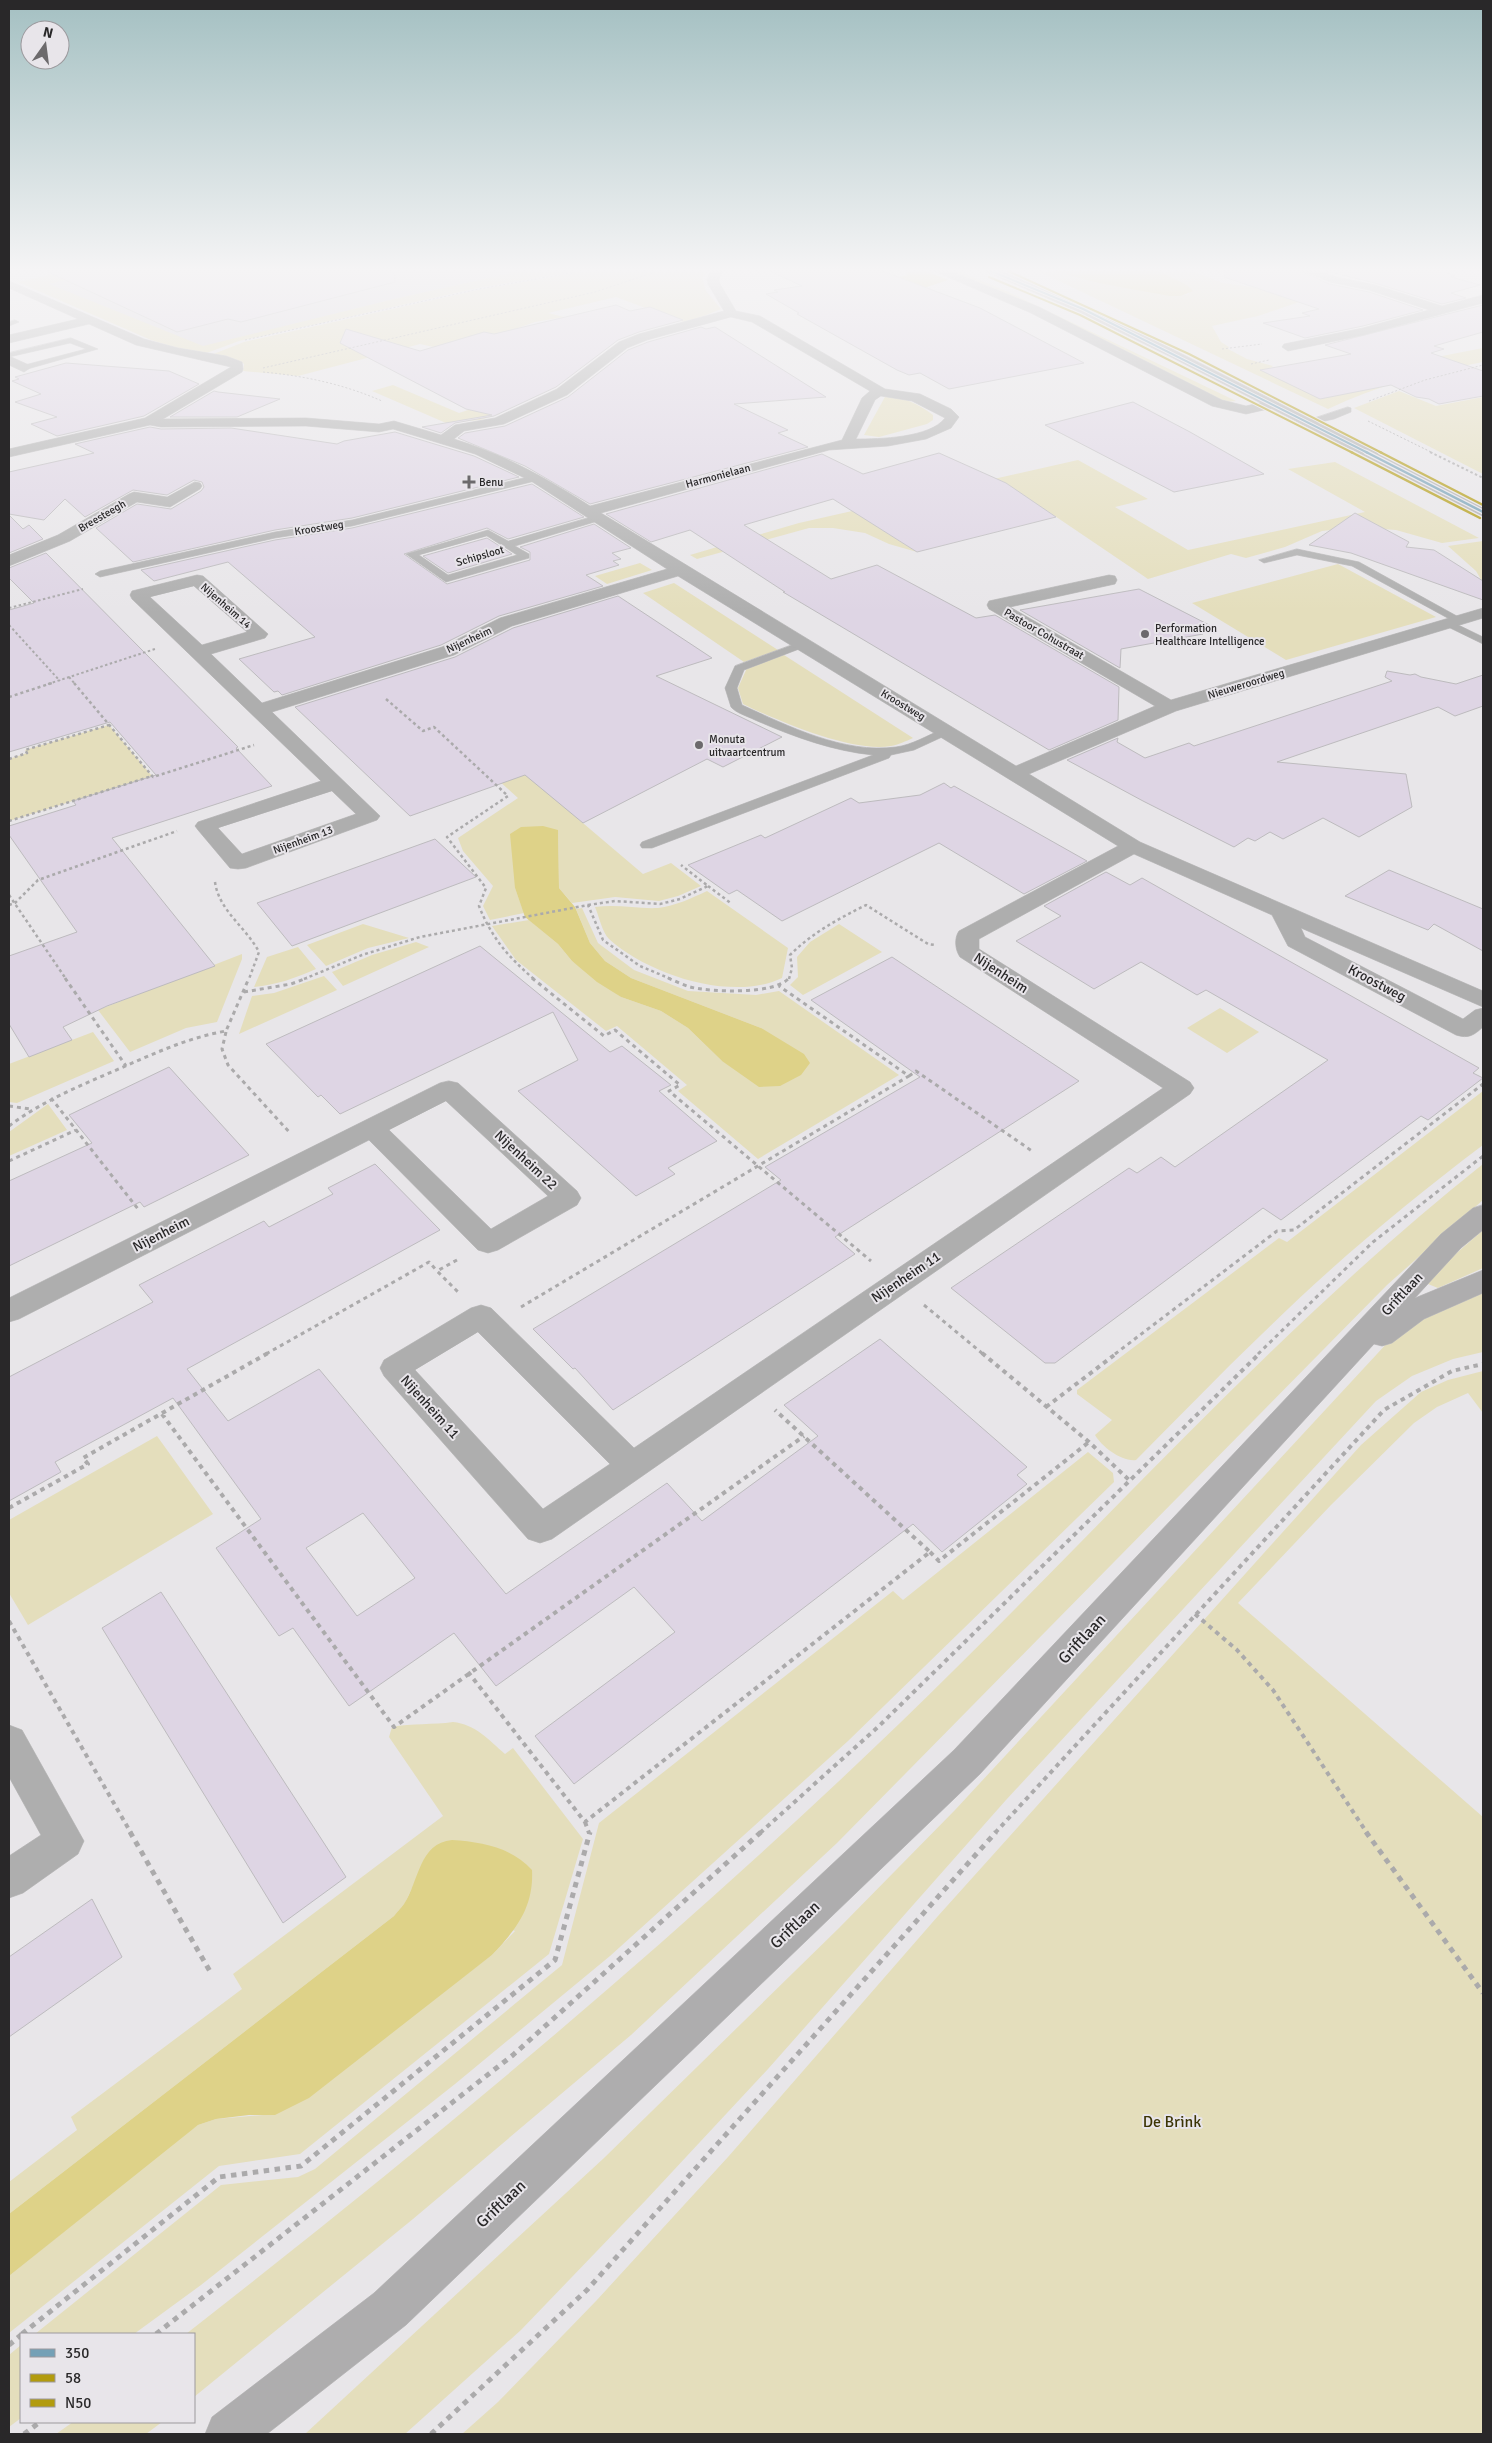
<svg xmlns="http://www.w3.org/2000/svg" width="1492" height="2443" font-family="Signika,sans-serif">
<rect width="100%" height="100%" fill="#e8e6e9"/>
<path fill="#dbd7de" d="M104,271H521L394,299L187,351L39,286Z"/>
<path fill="#e4debc" d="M68,271L109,300L65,280L49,284L203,346L394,299L520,271H577L478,288L239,341L204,354L187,351L151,340L18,282Z
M586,271H709L702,278L706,291L721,309L686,323L616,297L548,313L564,317L535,322L452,351L420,344L298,376L243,371L244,364L239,361L211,355L244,342L478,290Z
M946,271H958L1008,292L1236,401L1225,402Z
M1038,271H1053L1098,283L1181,296L1189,294L1187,285L1159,271H1192L1223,283L1266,289L1305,300L1258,316L1212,326L1221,342L1229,347L1228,349L1247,359L1273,366L1265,371L1396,365L1483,348V362C1429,372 1378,385 1328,409Z
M393,385L459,413L480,406L500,414L480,420L446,423L372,391Z
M1399,391L1436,406L1483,397V474L1354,408Z
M886,395C902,396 920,405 933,415V420L927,424L879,437L864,435Z
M1078,460L1148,499L1115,507L1188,550L1365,512L1288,469L1335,462L1479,538L1442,543L1396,530L1357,527L1322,531L1285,547L1246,558L1231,554L1148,579L1046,510L882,530L917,552L889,544L865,533L833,528H809L697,559L690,555L799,523Z
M1483,541V583L1476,571L1448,546Z
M640,563L652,570L607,584L595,576Z
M1338,564L1436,617L1286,660L1192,603Z
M674,583L778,650L744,662L643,593Z
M784,655L913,738C906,741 898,745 891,746C852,753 778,721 743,704L738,688L747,668Z
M465,723L643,874L671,863L701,886L678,896L659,901L615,897L572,903L559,888L558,831L515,888L524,913L490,920L483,906L493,886L463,851L458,838L518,798L442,730Z
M109,725L152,776L9,821V759L27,753L25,750Z
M707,891L788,948L782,978C732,1002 649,975 609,939C602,932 599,916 595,907C618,904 637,909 658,908C675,906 692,898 707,891Z
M582,908L598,943L634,970L688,991L756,995L779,991L899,1075L758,1159L678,1091L687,1085L617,1026L606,1031L516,960L492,926L529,920L558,944L572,961L621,997L661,1011L688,1028L722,1061L761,1028L631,978L605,961L590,943L576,909Z
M363,924L409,938L368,948L326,966L307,945Z
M839,924L882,952L803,995L790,985L798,977L797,957L810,942Z
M416,942L429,947L343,986L332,972L372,955Z
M298,947L316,969C296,978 276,985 254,987L267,957Z
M242,954V959L217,1022L186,1028L130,1052L98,1010Z
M324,976L337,990L239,1034L252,996L274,993Z
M1220,1008L1259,1032L1227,1053L1187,1028Z
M93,1032L114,1061L17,1103L9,1102V1064Z
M1483,1091V1145C1406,1203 1331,1266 1262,1334C1219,1375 1178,1418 1136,1460C1122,1462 1102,1447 1095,1435L1112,1420L1077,1394V1390L1279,1238L1287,1242Z
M48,1104L67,1130L9,1156V1132Z
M1483,1164V1200L1387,1285L837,1843L631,2035L413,2219L194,2397V2334H186C433,2141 674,1941 900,1723C1094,1536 1272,1332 1483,1164Z
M1483,1230V1268L1438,1288L1428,1284L1427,1279Z
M1483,1291V1352L1453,1359L1412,1376L1376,1401L1006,1800L768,2069L646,2200L521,2330L405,2434H305L604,2158L839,1928L955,1810L1389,1341L1422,1319Z
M1483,1371V1413L1468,1393L1437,1407L1414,1423L1331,1505L1238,1603L1483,1817V2434H462L498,2402L596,2301L728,2157L938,1916L1361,1445L1421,1392L1448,1380Z
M157,1436L213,1514L28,1625L9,1593V1520Z
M1088,1452L1113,1473L1114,1482L848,1741L610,1956L455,2084L201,2285L134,2334H35L221,2185L298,2177L315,2169L562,1965L599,1823L893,1591L903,1600Z
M453,1722C475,1724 489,1740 505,1754L513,1748L583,1839L549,1954L300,2154L219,2166L9,2333V2276L182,2136L198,2125L216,2119L263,2115L406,2020L492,1955L515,1931L412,1888L405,1903L394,1916L9,2214V2182L77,2130L71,2117L242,1989L233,1974L443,1816L389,1737L392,1727C412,1723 433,1725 453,1722Z
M21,2345V2418L9,2427V2355Z
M73,2422H162L146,2434H56Z"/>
<path fill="#ded288" d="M926,271L948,280L921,289L888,279L908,275L905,272Z
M1053,271H1159L1187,285L1193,291L1181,296H1170L1098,283Z
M543,826L558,830L559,888L575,907L590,943L605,961L631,978L761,1028L804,1054L810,1063L801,1075L780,1086L759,1087L722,1061L688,1028L661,1011L621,997L597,982L572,961L558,944L525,917L515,888L510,834L521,827Z
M452,1840C482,1842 511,1847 532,1870C534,1907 516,1930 492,1955L309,2098L275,2115H249L216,2119L198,2125L9,2276V2214L394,1916C397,1912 401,1908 404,1904C419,1881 419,1843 452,1840Z"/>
<path fill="#ded5e4" stroke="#bdbbbe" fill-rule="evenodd" d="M46,271H394L395,282L241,322L228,319L177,332Z
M770,271H882L980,308L1084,363L949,389L920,373L909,375L897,370L797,314L799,313L766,294L778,292L774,290L802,286Z
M1225,271H1301L1329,284L1369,292L1423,310L1363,326L1305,338L1263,323L1310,316L1302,313L1319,309L1224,277Z
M1326,271H1442L1455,276L1451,277L1480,285L1451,293L1466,298L1442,304L1375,283Z
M616,305L630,311L650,307L683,320L639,332L618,340L556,387L494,416L455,423L441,433L422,427L492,415L466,409L340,343L346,329L420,351L484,332L494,334Z
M1483,305V332L1434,346L1444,349L1431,353L1483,371V396L1439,404L1429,399L1416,397L1391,385L1320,399L1260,370L1351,354L1325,345Z
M701,327L706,329L715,327L826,397L734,404L788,430L778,433L808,447L590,504L525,466L458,438L465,433L505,426L568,397L628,350L648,342Z
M66,363L169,371L199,384L144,416L57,436L31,424L57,417L15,402L41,394L12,381L19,379L15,377Z
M214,391L218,392L280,399L237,417H170Z
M1133,402L1190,432L1264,474L1174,492L1045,425Z
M150,427L161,429L231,428L337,444L344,441L395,432L474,456L519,477L352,518L275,530L133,562L96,528L137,504L171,509L201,491L204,487L202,482L194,480L167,495L133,490L85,517L65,499L44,520L9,514V472L94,453L75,444Z
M939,453L1006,483L1056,517L917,552L833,499L744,525L831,579L877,565L976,618L995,615L1119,687L1118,720L1049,750L783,592H785L690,530L651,542L606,514L822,454L863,474Z
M532,484L584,517L508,539L487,528L404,554L447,584L530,560V552L520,547L594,524L631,548L612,553L621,559L613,561L619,565L586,575L603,586L499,616L441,645L282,695L278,691L274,692L239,659L315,637L228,562L154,581L141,570L275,540L352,528Z
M1355,513L1409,542L1406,547L1434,550L1483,581V600L1351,553L1309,545Z
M9,515L23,529L29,525L43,539L9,553Z
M487,538L512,554L448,573L423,556Z
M46,553L238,747L236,748L272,786L112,838L215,966L107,1006L63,1027L72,1040L29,1057L9,1024V956L77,932L9,835V826L76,805L73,801L156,775L110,722L9,752V610L34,603L9,578V568Z
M1139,589L1213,627L1196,630L1203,634L1121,649L1120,668L1020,610Z
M618,596L712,658L656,676L782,737L723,767L707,759L583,823L525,775L410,816L295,707L455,657L513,628Z
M1387,671L1410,675L1415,674L1421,677L1456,684L1483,675V706L1455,716L1438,707L1277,762L1406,774L1412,807L1359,837L1323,818L1283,839L1270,832L1255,841L1248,838L1234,847L1143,801L1067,760L1118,738L1117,742L1145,758L1189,743L1194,746L1392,681L1385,677Z
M944,783L951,788L954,786L1087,861L1024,894L939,843L782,921L737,890L729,894L688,865L761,835L765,838L851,798L859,803L920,795Z
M435,839L476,877L292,946L257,903Z
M1389,870L1483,909V951L1434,924L1428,930L1345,896Z
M1106,872L1130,885L1142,878L1479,1068L1473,1073L1483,1078L1428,1120L1421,1116L1281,1220L1263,1208L1055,1363H1045L951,1288L1129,1168L1137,1173L1161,1157L1175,1167L1328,1060L1206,990L1197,995L1141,962L1094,989L1016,941L1061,916L1044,906Z
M480,946L610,1052L622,1046L671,1085L659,1091L717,1141L668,1168L675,1174L636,1196L518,1091L578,1060L553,1012L340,1114L321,1095L318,1097L266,1044Z
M892,957L1079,1081L835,1237L855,1254L613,1410L575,1368L573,1369L533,1329L781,1180L765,1167L920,1077L811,1000Z
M169,1067L249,1155L144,1207L140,1202L9,1266V1181L92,1143L69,1115Z
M375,1164L440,1230L187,1369L228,1421L319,1369L506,1594L667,1483L702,1521L818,1436L784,1405L880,1339L1027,1467L1017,1475L1027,1484L942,1552L913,1524L574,1784L535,1736L675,1632L634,1587L496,1686L454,1633L349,1706L293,1628L279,1636L216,1548L261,1519L173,1398L55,1462L61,1472L9,1501V1377L153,1302L139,1285L264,1221L269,1227L333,1194L328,1188ZM363,1513L415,1578L357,1616L306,1548Z
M161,1592L346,1877L283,1923L102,1628Z
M92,1899L122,1957L9,2037V1957Z"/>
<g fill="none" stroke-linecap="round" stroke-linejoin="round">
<g stroke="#c2c1c2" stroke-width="1">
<path id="lane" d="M15,320L19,322L9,326V322Z
M71,338L98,349L24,370L20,368L21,366L86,349L70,343L9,357V353Z
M1348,407L1351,408V412L1334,419L1307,425L1303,422Z
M536,475L539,476V480L352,526L275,538L100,577L95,574L100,571L275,532L352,520Z
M598,515L603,518L601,520L515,546L529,554V558L446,582L406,554L488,530L508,541ZM487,536L517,555L448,575L419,555Z
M1297,549L1359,562L1464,620L1459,623L1455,622L1352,566L1297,555L1264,563L1259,560Z
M1448,620L1483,637V644L1444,625L1443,623Z
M803,641L809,644L807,646L744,670L737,688L742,705C788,726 844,754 896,747C912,745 928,735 943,729L947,728L953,732L914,750L891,755L889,758L652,848H642L640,845L642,842L873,755C832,751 792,736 755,720C747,716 736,713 731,707L725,688L735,666Z"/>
</g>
<g stroke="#c2c1c2" stroke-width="1">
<path id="street" d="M711,271H723L719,279L720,284L736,311L760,316L885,389L920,394L951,409L959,417L951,428L926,439L888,446L829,450L601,513L1016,766L1155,706L989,609L987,605L989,601L1109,575L1115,576L1117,580L1115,584L1010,607L1171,700L1483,608V618L1176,711L1029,774L1140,842L1483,991V1007L1301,928L1305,937L1463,1019L1475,1010L1483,1008V1027C1474,1035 1469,1039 1456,1035L1288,946L1272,915L1134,854L979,939V949L1190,1082L1194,1088L1190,1094L552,1539L540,1543L528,1539L384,1376L380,1368L384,1360L471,1308L481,1305L491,1308L634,1448L1163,1088L960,957C955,950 954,938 959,931L1118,846L678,576L512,626L454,655L272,712L380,816L377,820L246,868L238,869L230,868L198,830L195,826L198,822L321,781L132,599L130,595L132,591L197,575L203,576L268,634L265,638L211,654L262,703L442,647L500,618L667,569L531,481L475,454L393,429L379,432L306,426L161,427L150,425L9,457V449L145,418L231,367L136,345L89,324L9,343V335L78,319L9,288V281L144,339L178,348L226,356L242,362L243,369L242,372L163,419L306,418L379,424L394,421L441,435L455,425L495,418L557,389L619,342L639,334L724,311L708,284L707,279ZM731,317L752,322L870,391L862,398L842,440L590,506C546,478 504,454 454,439L464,431L504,424L567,395L627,348L647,340ZM881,396L912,401L945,418C930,438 879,439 856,439L875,400ZM194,586L247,632L202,645L150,597ZM332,791L356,814L242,854L218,828ZM478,1332L610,1464L543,1509L415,1370Z
M934,271H950L1039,307L1222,400L1246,406L1272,400L1279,404L1277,407L1246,414L1212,406L1031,313Z
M1303,271H1320L1337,277L1375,285L1442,306L1483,295V303L1364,335L1288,351L1282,347L1284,344L1363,328L1429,310L1369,290L1330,282Z
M9,356L29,365L30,368L24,372L9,365Z
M195,482L200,483L202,486L200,489L170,507L137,502L70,541L9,566V555L58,535L129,494L134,492L167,497Z
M449,1081L458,1083L577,1191L581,1198L577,1205L498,1250L488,1253L478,1250L369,1140L19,1319L9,1322V1298L440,1083ZM446,1101L548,1196L491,1229L389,1130Z
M9,1725L22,1730L84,1841L78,1854L23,1893L9,1898V1856L41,1835L9,1777Z"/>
</g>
<g stroke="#c2c1c2" stroke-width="1">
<path id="secondary" d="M985,271H1001L1087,306L1483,506V517L1171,357L1079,312Z
M1483,1205V1230L1461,1248L1415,1298L1483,1270V1293L1424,1319L1392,1343L1382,1346L1374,1344L980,1774L406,2325L267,2434H205L212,2417L374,2293L954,1750L1441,1234L1473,1208Z"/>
</g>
<path stroke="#abaaab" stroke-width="1" stroke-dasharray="2 2" stroke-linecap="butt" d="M245,340L479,289L582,271
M1222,349L1262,344
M1251,364L1269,360
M263,368L595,292L658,271
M263,372C305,376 343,384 382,401
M1369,401L1425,380L1483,365
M1368,421L1433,453"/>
<path stroke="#abaaab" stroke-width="2" stroke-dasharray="2.5 2.5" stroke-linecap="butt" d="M1430,452L1483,478
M9,608L83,589
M9,625L60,681
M69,677L75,684
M48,684L155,649"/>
<path stroke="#abaaab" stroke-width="2.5" stroke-dasharray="3 3" stroke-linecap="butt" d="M74,683L153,777L254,745
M9,697L52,683
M386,699L423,731L434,727L508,796L447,837L486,888L479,906C491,937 509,958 534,979
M9,759L27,753L25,750L109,725
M9,821L152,776
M215,882C219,911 246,927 259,952L249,979
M708,886L732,904
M9,895L66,979
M9,905L15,903L38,880L177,831
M588,905L615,901L660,904L680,899L708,886L681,865
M304,979L362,955L420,937L588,905L603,940L640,966L671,979
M789,979L792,968L790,955C812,933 838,919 866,905L928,944L935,945"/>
<path stroke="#abaaab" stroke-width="3" stroke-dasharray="4 4" stroke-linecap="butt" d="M65,978L126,1066
M532,978L604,1036L615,1030L680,1085L669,1091L871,1261
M668,978C675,981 683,985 690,987C711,992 775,995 789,978
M244,992L291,984L307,978
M226,1032L222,1049L228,1065L291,1134
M909,1076L916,1071L1032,1151
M51,1098L138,1209
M9,1106L30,1109
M9,1126C41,1102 77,1087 114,1071C151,1055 186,1038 226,1031L249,978
M9,1161L76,1130
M457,1260L437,1271L458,1292
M924,1305L983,1354
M521,1307L909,1076L779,986
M266,1354L429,1262L437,1271
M1115,1354L1277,1231L1294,1230L1483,1084
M1258,1354L1373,1242L1483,1156"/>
<path stroke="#abaaab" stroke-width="4" stroke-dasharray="4.5 4.5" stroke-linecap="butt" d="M982,1353L1089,1442L1129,1480
M1046,1407L1117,1353
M162,1414L394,1727L804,1436
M9,1508L88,1464L83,1458L268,1353
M930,1552L939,1561L1089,1442
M1195,1614L1237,1650L1273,1690L1367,1833
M9,1621L131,1833
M468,1672L585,1822L930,1552L775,1410
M585,1822L589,1833
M760,1833L879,1726L1260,1353
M995,1833L1384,1410L1452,1371L1483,1364"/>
<path stroke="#abaaab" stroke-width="5" stroke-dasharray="5.5 5.5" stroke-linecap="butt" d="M130,1832L212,1975
M1366,1832L1483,1993
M22,2334L219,2177L301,2166L555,1960L590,1832
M156,2334L513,2055L761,1832
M9,2345L21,2335
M24,2434L40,2422
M431,2434L587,2290L996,1832"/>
<use href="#lane" fill="#aeaeae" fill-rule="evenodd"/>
<use href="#street" fill="#aeaeae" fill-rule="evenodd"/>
<use href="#secondary" fill="#aeadae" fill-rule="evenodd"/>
<g stroke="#e8e5ea" stroke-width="4">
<path id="bus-1-far1" d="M991,271L1083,309L1368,453"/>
</g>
<g stroke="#e8e5ea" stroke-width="5">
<path id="bus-1" d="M1366,452L1483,512"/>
</g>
<g stroke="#e8e5ea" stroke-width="4">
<path id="bus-2-far1" d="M989,277L1080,315L1353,453"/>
</g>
<g stroke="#e8e5ea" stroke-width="5">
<path id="bus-2" d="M1351,452L1480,518"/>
</g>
<g stroke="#e8e5ea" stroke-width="4">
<path id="bus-3-far1" d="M1008,271L1189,354L1382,453"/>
</g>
<g stroke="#e8e5ea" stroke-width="5">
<path id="bus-3" d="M1380,452L1483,505"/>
</g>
<use href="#bus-1-far1" stroke="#74a0b6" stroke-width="2"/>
<use href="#bus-1" stroke="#74a0b6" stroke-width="2.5"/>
<use href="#bus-2-far1" stroke="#b29b0e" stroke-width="2"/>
<use href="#bus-2" stroke="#b29b0e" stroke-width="2.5"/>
<use href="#bus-3-far1" stroke="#b29b0e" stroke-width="2"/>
<use href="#bus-3" stroke="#b29b0e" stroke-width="2.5"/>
</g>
<linearGradient id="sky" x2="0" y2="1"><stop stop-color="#a4c0c2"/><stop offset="0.44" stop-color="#f5f4f5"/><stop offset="1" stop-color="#f5f4f5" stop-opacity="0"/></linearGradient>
<rect width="1492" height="613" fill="url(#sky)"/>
<g fill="#6c6a6c" stroke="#e8e5ea" stroke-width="2">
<path d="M466.5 474.5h5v5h5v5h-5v5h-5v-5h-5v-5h5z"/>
<circle cx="1145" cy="634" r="5"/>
<circle cx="699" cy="745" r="5"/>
</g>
<g text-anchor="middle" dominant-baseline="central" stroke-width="4" stroke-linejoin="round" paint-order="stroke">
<g font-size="11" fill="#292829" stroke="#e8e5ea">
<text transform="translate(718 476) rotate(-15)">Harmonielaan</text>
<text transform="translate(102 516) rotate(-30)">Breesteegh</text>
<text transform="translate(319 528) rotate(-9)">Kroostweg</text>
<text transform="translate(480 556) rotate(-16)">Schipsloot</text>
<text transform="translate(226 606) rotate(41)">Nijenheim 14</text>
<text transform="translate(1044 634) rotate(30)">Pastoor Cohustraat</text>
<text transform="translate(469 640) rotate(-25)">Nijenheim</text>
<text transform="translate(1246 684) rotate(-17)">Nieuweroordweg</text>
<text transform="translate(903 705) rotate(31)">Kroostweg</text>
<text transform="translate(303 840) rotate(-20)">Nijenheim 13</text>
</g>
<g font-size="11" fill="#292829" stroke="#e8e5ea" text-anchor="start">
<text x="479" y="482">Benu</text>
<text x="1155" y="628">Performation<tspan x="1155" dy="13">Healthcare Intelligence</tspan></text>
<text x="709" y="739">Monuta<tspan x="709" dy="13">uitvaartcentrum</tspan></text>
</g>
<g font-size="14" fill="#292829" stroke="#e8e5ea">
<text transform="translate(1001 973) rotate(33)">Nijenheim</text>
<text transform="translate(1377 983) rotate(28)">Kroostweg</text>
<text transform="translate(526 1160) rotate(43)">Nijenheim 22</text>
<text transform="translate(161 1234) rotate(-27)">Nijenheim</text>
<text transform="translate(906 1277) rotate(-34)">Nijenheim 11</text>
<text transform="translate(1402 1294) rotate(-47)">Griftlaan</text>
<text transform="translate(430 1407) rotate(48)">Nijenheim 11</text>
</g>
<g font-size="16" fill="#292829" stroke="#e8e5ea">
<text transform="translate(1082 1639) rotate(-47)">Griftlaan</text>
<text transform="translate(795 1925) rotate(-43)">Griftlaan</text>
<text transform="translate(501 2204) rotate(-43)">Griftlaan</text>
</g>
<g font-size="16" fill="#3c3505" stroke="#e8e5ea">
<text x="1172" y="2122">De Brink</text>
</g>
</g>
<rect width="1492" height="2443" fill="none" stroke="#292829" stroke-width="20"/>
<rect x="20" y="2333" width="175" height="90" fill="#e8e5ea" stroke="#9c999d"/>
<rect x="30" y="2349" width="25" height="8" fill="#74a0b6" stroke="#9c999d"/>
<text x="65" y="2358" font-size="15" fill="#292829">350</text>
<rect x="30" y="2374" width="25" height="8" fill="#b29b0e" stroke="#9c999d"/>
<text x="65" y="2383" font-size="15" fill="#292829">58</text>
<rect x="30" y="2399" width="25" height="8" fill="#b29b0e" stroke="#9c999d"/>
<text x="65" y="2408" font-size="15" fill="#292829">N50</text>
<g transform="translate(45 45) rotate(14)"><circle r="24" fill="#e8e5ea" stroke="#9c999d"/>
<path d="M0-4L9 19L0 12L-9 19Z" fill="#6c6a6c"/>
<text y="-8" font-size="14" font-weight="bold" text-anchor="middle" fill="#292829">N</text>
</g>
</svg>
